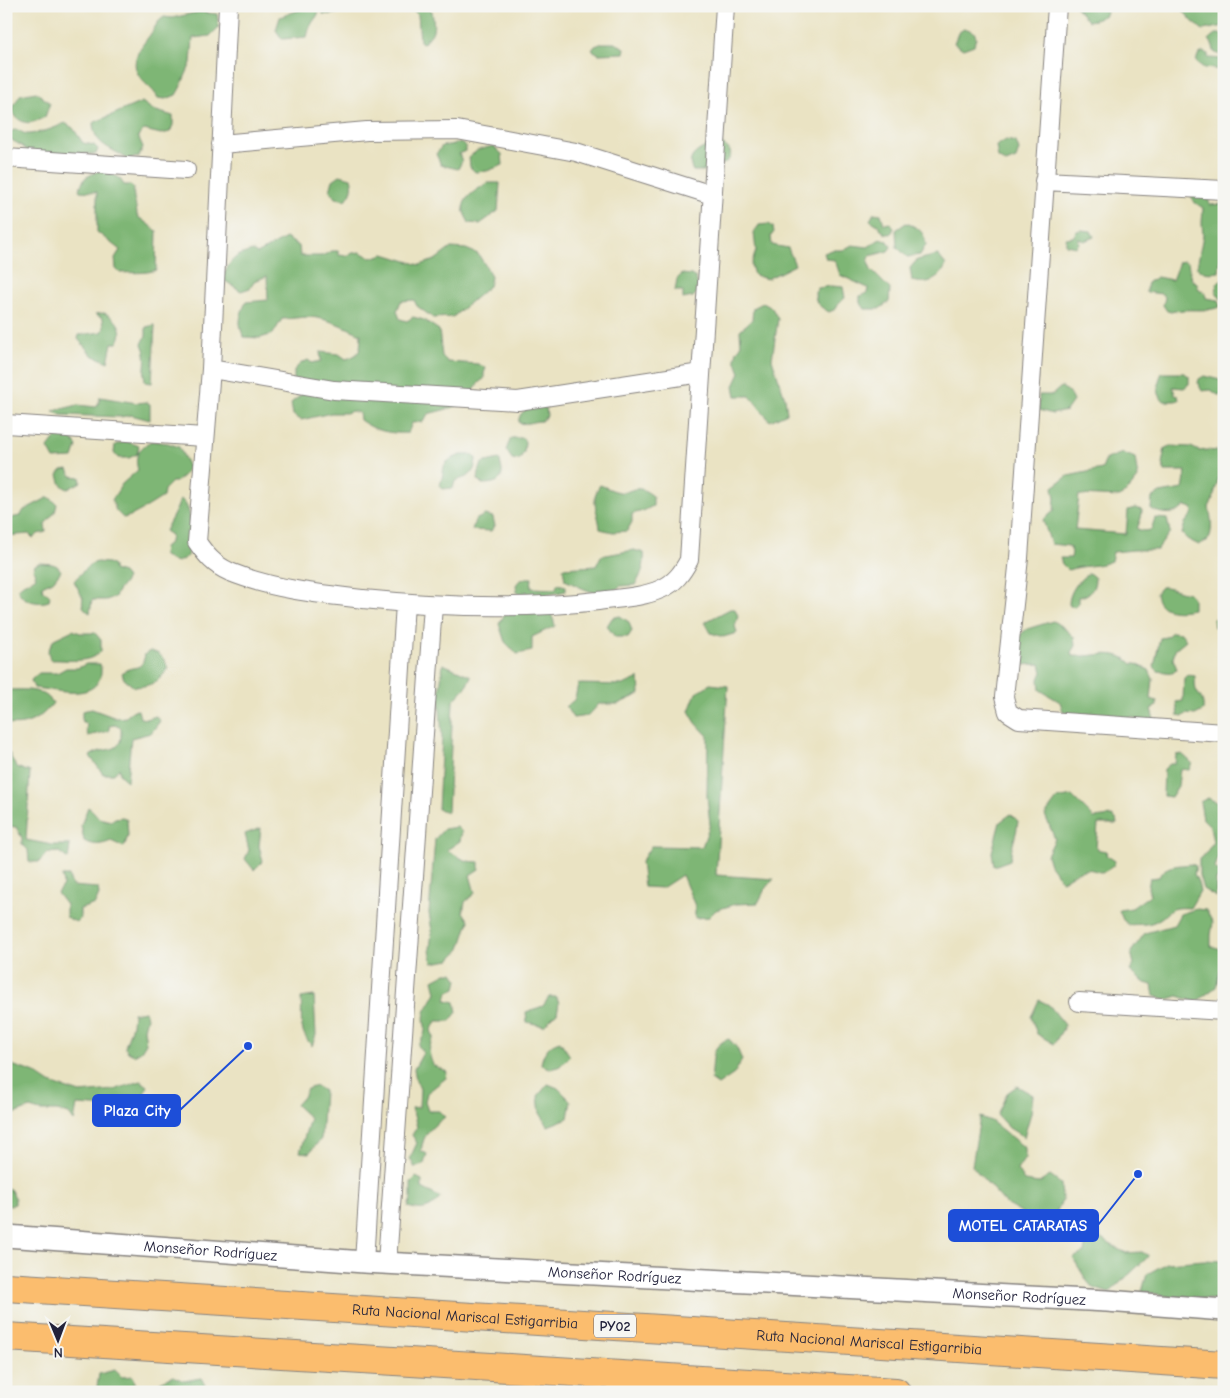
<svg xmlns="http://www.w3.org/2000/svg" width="1230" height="1398" font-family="'Comic Neue',sans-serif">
<rect width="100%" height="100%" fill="#f6f6f2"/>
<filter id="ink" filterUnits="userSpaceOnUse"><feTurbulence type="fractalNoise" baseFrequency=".02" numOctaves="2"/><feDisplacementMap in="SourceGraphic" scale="10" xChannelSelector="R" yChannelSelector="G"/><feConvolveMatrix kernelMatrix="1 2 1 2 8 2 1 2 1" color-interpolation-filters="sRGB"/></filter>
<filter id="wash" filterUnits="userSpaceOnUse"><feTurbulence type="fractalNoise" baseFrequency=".0096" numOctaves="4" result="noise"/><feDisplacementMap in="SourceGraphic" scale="20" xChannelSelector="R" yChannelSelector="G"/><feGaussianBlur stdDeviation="1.12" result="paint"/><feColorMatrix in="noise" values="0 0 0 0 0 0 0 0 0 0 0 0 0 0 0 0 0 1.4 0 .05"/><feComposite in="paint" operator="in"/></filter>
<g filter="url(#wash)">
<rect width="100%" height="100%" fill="#eae3c3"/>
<path fill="#7eb674" stroke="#506c58" d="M318,6C321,15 315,17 311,25C309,28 308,33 307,37L282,39L276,30L280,17L307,7Z
M322,6H346C339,14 333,15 323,14Z
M406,6H425L432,11C433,20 436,29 430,36C424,42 428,35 425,42L422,43L420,41L418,15L413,10L405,8Z
M1075,6H1107L1105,15L1095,20L1088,21Z
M1179,6H1224V26L1203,30L1192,21Z
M199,12L217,14L219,27L210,36L193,38L191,63L180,88L176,95L166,99L158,98C153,88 143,84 138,74C129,58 144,44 152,32C158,23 155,24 164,17L172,18Z
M965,28L974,32L976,37L974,45L963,49L954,43L958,33Z
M1215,34H1224V53L1220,55L1214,52L1213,46L1209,39Z
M603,43H615L625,48L624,53L599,54L592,50L595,46Z
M1203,52L1208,54V58L1224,59V70L1204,68L1196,62L1198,55Z
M36,92L50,103L45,117C31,124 24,126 13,114L14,105L20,95Z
M142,102L153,110L173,116V125L170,132L161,134L144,130L138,136L143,147L139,157L127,159C111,147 94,146 93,123Z
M65,123L73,128L83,143L94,145L98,149L96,154L30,153L22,146L8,138V133C21,125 19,135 30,134C43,132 53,129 65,123Z
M1006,140L1016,142L1019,150L1016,159L1006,163L998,158L996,146Z
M716,142C729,146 737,154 724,164L714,163L704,171H693C683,154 705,148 716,142Z
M461,143L466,146L465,151L459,154L462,161L458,169L441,165L436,154L442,146Z
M493,146L502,154L503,165L487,171L475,172L470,167L469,157L478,150Z
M103,168L120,179L124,185H130L134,188C132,197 137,206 137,216L157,231L156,270C145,274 132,272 120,273L116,269L115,258L120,250L97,232V192L80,191L79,189L85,178Z
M340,175L351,178C354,188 352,192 346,200L336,198L330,191L333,180Z
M488,183H500L498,211L480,224L469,223C468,220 465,216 464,212C460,198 478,189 488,183Z
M1191,195L1209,197V205L1224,204V244H1222L1219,272C1211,273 1202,274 1197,267L1203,235L1202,223L1203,208L1194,202Z
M874,213L881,214L884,224L891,223L894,228L891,234L884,233L878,225L870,220Z
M906,223C919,228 924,231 926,245L920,255L907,257L897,247L896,230Z
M769,224L773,227L774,232L771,236L772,245L788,248L795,265L767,279L754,275L751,265L756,251L754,233L759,225Z
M1081,230L1091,231L1094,237L1084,241L1078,238L1079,243L1076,247L1066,245V238L1073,237L1077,231Z
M286,238L299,246L300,256H322L332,251H338L339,255L347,256L353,253L360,252L371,258L384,254L420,265L435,260L451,248L466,249L478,254L487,268L491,277L489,286L453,317L433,318L417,306L414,300L401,301L397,311L400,319L407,321L413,317L424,320L439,330L442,356L448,362L478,364L486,368L484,373V379C476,383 475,390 469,397C460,408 441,410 428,414L423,422L412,423L408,433C390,434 375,431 360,420L359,413L352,411L346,413H331L301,420L293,415L291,403L301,395L294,382V370L300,364L308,360L312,363L321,361L320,352L339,354L346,359C362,354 360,350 361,334C345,327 327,318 309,317C300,317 291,319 282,319L273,334L260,338L244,337C237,324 240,315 246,302L268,300L267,276L255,281L250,288L241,291L222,279C231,260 232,256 253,251L257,254Z
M880,239L888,241L891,247L888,251L870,256L868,262L871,270L890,289L889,302L879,309H865L860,303V296L867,293L868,288L840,275L835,260L826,259L824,253L832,250H843L852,245L868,247Z
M938,255L946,265C940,280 928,285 912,281L910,268L917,260Z
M1184,261L1188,263L1192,280L1197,283L1198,288L1205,293L1206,298L1219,300L1220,307C1204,313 1187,307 1171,312L1167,311L1163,305L1165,298L1162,294L1146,292L1148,282L1157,277L1172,280L1179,262Z
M682,274L691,275L696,278L699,291L693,297L683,299V291H675L677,279Z
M1224,279V302L1216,293L1217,283Z
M831,286L843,287L845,298L839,303L836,309L829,312C819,306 815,304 815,292L818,288Z
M763,303L772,308L778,319L772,359L785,398L787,413L770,421L750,396H736L734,386L740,373L735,359L737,351L741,346L740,330L752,320L753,308Z
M104,313C117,318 126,331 117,343H112L108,362L92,355L78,339L79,335L102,332L104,328L103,318L95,314Z
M155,325L152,383L145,382C143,367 149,358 142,344L146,336V327Z
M1162,373H1184L1189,376V384L1184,388L1173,387L1175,395L1178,396L1179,400L1175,401H1163C1156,392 1157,383 1162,373Z
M1204,376L1224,381V395H1218L1211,390L1202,391L1198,383L1199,379Z
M1061,387L1068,391L1073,401L1066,411L1052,414L1039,410V395H1052Z
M100,397L137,403L146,402L150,404V420L131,415L121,417L61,415L53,411L78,405L96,407L99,402Z
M536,403L546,408L547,416L541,421C533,421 526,425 519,423C517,413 528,408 536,403Z
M57,436L70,437L77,446L73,458L54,459L48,448Z
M511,438H523L525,442L524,452L519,460L512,459L506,450Z
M126,441L139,446L137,454L129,458H118L114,453L115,445Z
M151,441L168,443L179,447L189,467L184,475L176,482H172L164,490L163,497C153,503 133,517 123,518L116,511L112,500L122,484L138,470C134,456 138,449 151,441Z
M1170,446L1191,447L1199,451L1206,450L1217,451L1222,455C1223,462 1213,503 1209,507C1211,516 1214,534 1207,541C1206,541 1200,544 1199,545L1187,539L1182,534L1185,523L1193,513L1192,508L1185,506C1175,516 1163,515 1151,509L1152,498L1160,493L1183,489L1186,471H1165L1162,464L1165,448Z
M1123,453L1135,458L1138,478L1129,489L1120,497L1079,495L1075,530L1126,534L1128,510L1135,508L1142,510L1141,518L1137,529L1144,531L1151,530L1155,518L1167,519L1170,532L1157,550H1134L1113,552L1111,561C1098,567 1082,565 1068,570L1062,564L1060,558H1071L1072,552L1069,546L1051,544L1043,520L1054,511L1055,498L1053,487L1068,476L1102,469L1106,459Z
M461,455H473L476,459C474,476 470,476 455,481L453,488L442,489L440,485C447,466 437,464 461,455Z
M499,459C506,478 501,484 482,484L478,480L479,472L482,463Z
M68,469L71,476L80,477L81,482L68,489C60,486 60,482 58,475L62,470Z
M600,485C606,487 613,491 619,492C633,494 634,481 653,496V506L643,511L632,514V522L627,531L613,532L600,529C599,512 589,501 600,485Z
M49,497L57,504L55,512L45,524L46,532L38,534L33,538L29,534L6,536V519L20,516L24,510Z
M180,499C195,506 190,542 188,556L178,562L170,560L163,555L164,547L170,542L171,535L165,531C170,520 177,511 180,499Z
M485,515L493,517L495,526L491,531L472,530L475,520Z
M634,550L644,553C645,566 642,574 635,585L620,586C605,602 582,588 565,580L563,568L596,566L601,556Z
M97,562L108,563L113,566V570L123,573L127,578C124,585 117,590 115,597L106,600H92L90,613C84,609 81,606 83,598L74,581L89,565Z
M39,563C48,564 57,562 61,571L53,581L42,586L43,591L50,595L49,601C38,605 22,601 18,590C22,581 30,583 36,577L33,569L35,565Z
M1089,573L1095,578C1095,590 1089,596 1078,597V604L1075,607L1070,606L1069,604C1069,592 1079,579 1089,573Z
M526,578H532L531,588L556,589L557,584L566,586V591C551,594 533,599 517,592L516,585L519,581Z
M1161,587C1170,586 1179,592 1189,593L1193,598V609C1177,612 1158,613 1156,593Z
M529,595C542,604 552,609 555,626L532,637V651L517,654L505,642L499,624L510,605Z
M1224,608V628L1219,629L1214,627L1213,619L1223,617Z
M730,609H735L738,616L735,626L737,633L723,637L711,633L705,622Z
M620,616L629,622L632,631L628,637H615L607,626L612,618Z
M1053,621L1064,628L1074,637L1075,646L1071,652L1072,656C1093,658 1116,647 1132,664H1136L1149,670L1153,679L1151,699L1157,701V706L1151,709L1155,723L1138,721L1133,717L1128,719H1099L1091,713L1079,716L1063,711L1060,702L1040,690L1039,679L1042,672L1040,664L1022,665L1018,658L1016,638L1027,629Z
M73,630L80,633H95L101,640V651C88,665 67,659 50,660L48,651L54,639Z
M1172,632L1181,633L1186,640L1175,649L1173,659L1177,669L1173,673L1158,671L1154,667L1160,638L1166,637Z
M150,651C161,653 164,658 168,668C159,683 150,686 134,687L124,679L122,673C133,663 142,674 145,654Z
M86,664H100C102,670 101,675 99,680C89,701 51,689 34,688L31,680L39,673H57L66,668H78Z
M443,664L471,676L466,687L453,701L448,812L438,809L442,737L439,695Z
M1187,675L1195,676C1195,680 1195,686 1196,690C1201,699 1204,699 1203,711L1195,715L1186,714L1183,717L1178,716L1176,702L1183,701L1184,678Z
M639,678L640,694L618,704H599L588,716L573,718L566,707L575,699L578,684L623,685Z
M710,684L728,686L716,875L774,879L765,889L758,903L736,904L716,910L709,917L695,918V906L682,875L662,888L644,887L641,862L651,846L702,847L710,824L707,796L708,736L696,723L689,711L696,693Z
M6,690C23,690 43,687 53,703C42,718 24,729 6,723Z
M92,709L116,718L126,717L132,711L138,710L140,718L147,719L156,716L160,721L151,733L131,738L127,781L120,775L119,768L114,774H103L90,756C106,744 123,758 121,728L115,725L109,726V731L88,736L86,730L87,724L82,721V711Z
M6,752L9,753L16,767L30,772L26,840L52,845H70L68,859L59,852L47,853L39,862H29L28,850L22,844V838L16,827L6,826Z
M1182,754L1192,763L1189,770L1180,769L1178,786L1171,797L1163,796L1164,769L1170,764H1175L1176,755Z
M1222,794L1224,795L1223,841L1215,868L1216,870L1224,871V878L1216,879V897L1203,889L1199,875V859L1206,853L1213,842L1210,826L1203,819L1200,802L1208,798L1218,803Z
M1072,796L1094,818L1112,816L1116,819L1117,824H1098L1096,848L1100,850L1107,851L1106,855L1115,861L1114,865C1098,879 1098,867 1084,870C1076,871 1069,877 1062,881L1050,865L1047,855L1055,839L1045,815L1057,799Z
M88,807L93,811L99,818L111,821L115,818L123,817L127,820L128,836L124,847L111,841C102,845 94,846 84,841L81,825Z
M1011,814L1018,821C1017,835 1011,846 1010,860L994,866L992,852L1000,822Z
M457,827L462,832L460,841L447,850L466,861L479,862V869L470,875L475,893L465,902L463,912L469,921L460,949L450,960L432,963L430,949L432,931L429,913L435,839L444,829Z
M261,828L259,846L263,861L254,870L245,859L249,850L245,834Z
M1191,864L1196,866L1194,874L1198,882L1200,891L1190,908C1164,906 1173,913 1154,922C1147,925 1138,924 1129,925L1123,920L1119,910L1132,908L1150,895L1148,888L1150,878L1159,877C1165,864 1178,866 1191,864Z
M62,876H69L72,886L98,888L99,895L95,904L80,909V919L76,922L66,917V905L57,893L63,885Z
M1196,909L1206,910L1213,923L1211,935V946L1224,950V957L1216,987L1196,1002L1178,996L1165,1000L1154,996L1152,985L1145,983L1130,971L1134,964L1131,952L1145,933L1174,925L1180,914Z
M446,973H453L458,980L456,988L448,992L446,1000L455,1002L457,1012L450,1021H436L431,1031L434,1037C428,1048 428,1053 433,1065L447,1072L446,1078L427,1093L425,1101L428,1111H439L445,1117C430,1129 424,1132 421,1151L427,1154L424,1164L415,1168L410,1158L417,1143L412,1135L417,1127L412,1108L419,1107L420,1089L416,1080L414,1069L423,1053L418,1045C432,1027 420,1024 426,1010C429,1004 433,999 436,992L433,980Z
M314,996L316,1035L312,1046C297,1029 303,1019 301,998Z
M549,997H556L559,1003L557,1013L544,1026L527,1022L526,1012L543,1006Z
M1039,1000L1049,1005L1065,1025L1054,1044L1037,1034L1031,1017Z
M145,1011L147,1017L144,1029L146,1043L141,1051L134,1055L128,1052L125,1047L132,1025L133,1013Z
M729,1039L737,1048L742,1060L734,1074L718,1085L711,1080C714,1062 709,1045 729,1039Z
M560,1041L570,1056L559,1067L550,1069L541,1064C543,1053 548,1044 560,1041Z
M6,1063L35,1073L50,1083L80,1093L114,1090L141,1081L148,1086L141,1099L145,1109L77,1105L74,1121L69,1114L57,1111H40L30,1108L6,1117Z
M548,1084L558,1088L571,1101L568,1118L548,1126L540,1113L538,1096Z
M316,1086L324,1091L321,1139L309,1153L300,1152L310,1118L296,1105L303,1097L307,1089Z
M1017,1086L1033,1095L1031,1113L1024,1137L1009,1128L997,1115L1007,1093Z
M980,1117L991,1121L1025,1148V1158L1017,1170L1024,1181L1039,1183L1050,1176L1061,1184L1062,1201L1048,1228L1007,1205L972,1166Z
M416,1177L422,1180V1188L441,1198C430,1209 424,1212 408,1207L411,1199V1182Z
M6,1189H10L15,1197V1204L6,1207Z
M1090,1228L1099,1229L1101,1239L1126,1253L1142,1252L1149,1256L1109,1293L1093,1288L1087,1281L1073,1258L1084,1253L1086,1239Z
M1204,1260L1224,1261V1300L1177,1298L1142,1291L1147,1274L1167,1263Z
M115,1370L122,1377L133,1376L137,1389L136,1392H101L97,1387L99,1374Z
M173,1376L184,1381L201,1378L209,1392H161L160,1382Z"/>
</g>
<g filter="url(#ink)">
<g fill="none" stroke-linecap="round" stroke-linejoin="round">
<g stroke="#86827f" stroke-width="20">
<path id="minor" d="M228,6L211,369L197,542C206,555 214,565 230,572C272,589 318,594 363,599C442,607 519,610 598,601C619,598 641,598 661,589C675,583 682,573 689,560L725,6
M1057,6L1019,558L1004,697L1008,712L1019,719L1224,733
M221,144L367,131L457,130L576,152L712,195
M6,158L186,170
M1044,181L1224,190
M211,369L334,390L518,401L701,373
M6,424L204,437
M1079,1002L1224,1011
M364,1262L405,603
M387,1263L433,605"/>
</g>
<g stroke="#86827f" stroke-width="24">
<g id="tertiary">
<path id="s1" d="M6,1236L364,1262L1107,1301L1224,1310"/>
</g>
</g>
<g stroke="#86827f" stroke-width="30">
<g id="trunk">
<path id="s2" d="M6,1287L1224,1365"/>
<path d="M6,1337L896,1392"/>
</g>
</g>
<use href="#minor" stroke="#fff" stroke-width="18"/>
<use href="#tertiary" stroke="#fff" stroke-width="21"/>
<use href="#trunk" stroke="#fbbd6e" stroke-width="28"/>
</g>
</g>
<g text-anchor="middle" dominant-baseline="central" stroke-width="5" stroke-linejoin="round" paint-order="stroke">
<rect fill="#f6f6f2" stroke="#626272" stroke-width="1" x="594" y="1314.5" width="42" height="23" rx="4"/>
<g font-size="14" font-weight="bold" fill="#22223b">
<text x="615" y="1326">PY02</text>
</g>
<g font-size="15" fill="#22223b" stroke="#f6f6f2">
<text stroke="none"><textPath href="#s1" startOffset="205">Monseñor Rodríguez</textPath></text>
<text stroke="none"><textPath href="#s1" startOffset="610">Monseñor Rodríguez</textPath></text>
<text stroke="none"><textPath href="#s1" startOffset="1015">Monseñor Rodríguez</textPath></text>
<text stroke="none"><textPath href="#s2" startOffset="460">Ruta Nacional Mariscal Estigarribia</textPath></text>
<text stroke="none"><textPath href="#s2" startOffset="865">Ruta Nacional Mariscal Estigarribia</textPath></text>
</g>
</g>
<path fill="none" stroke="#1d4ed8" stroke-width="2" d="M248 1046L180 1110M1138 1174L1098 1225"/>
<g fill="#1d4ed8" stroke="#f6f6f2" stroke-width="2">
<circle cx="248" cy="1046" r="5"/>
<circle cx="1138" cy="1174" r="5"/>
</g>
<g fill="#1d4ed8" stroke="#1d4ed8" stroke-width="2">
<rect x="93" y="1095" width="87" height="31" rx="5"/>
<rect x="949" y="1210" width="149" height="31" rx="5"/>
</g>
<g font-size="16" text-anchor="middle" font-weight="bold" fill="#fff">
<text x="137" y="1116">Plaza City</text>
<text x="1023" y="1231">MOTEL CATARATAS</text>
</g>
<rect width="1230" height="1398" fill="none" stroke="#f6f6f2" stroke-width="25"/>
<g transform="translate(58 1340) rotate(179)" stroke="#f6f6f2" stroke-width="4" paint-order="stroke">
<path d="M0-4L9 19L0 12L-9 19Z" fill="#22223b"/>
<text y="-8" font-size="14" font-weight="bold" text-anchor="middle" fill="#22223b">N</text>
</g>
</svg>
